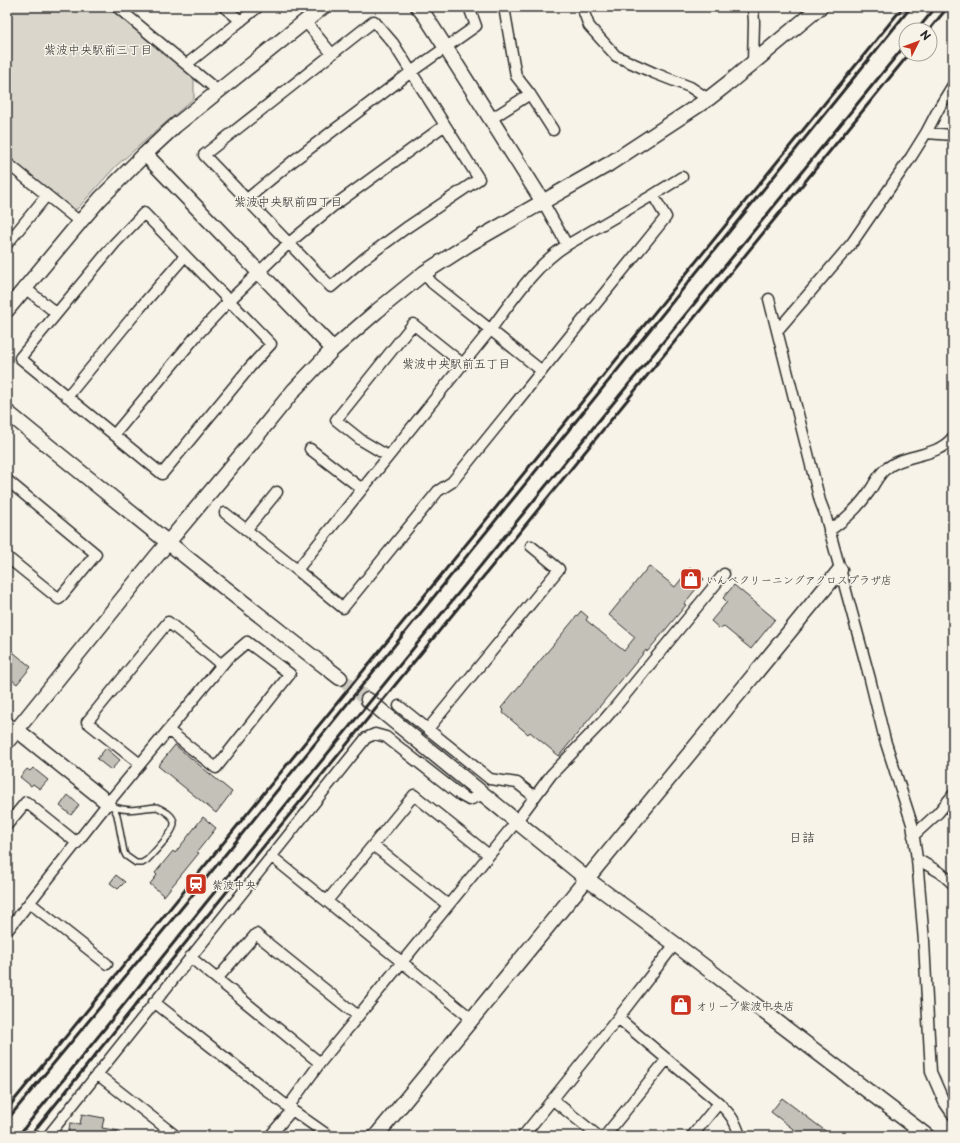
<svg xmlns="http://www.w3.org/2000/svg" width="960" height="1143" font-family="'Playpen Sans','Klee One',sans-serif">
<rect width="100%" height="100%" fill="#f7f3e8"/>
<filter id="ink" filterUnits="userSpaceOnUse"><feTurbulence type="fractalNoise" baseFrequency=".025" numOctaves="2"/><feDisplacementMap in="SourceGraphic" scale="8" xChannelSelector="R" yChannelSelector="G"/><feConvolveMatrix kernelMatrix="1 2 1 2 8 2 1 2 1" color-interpolation-filters="sRGB"/></filter>
<g filter="url(#ink)">
<path fill="#dad6cc" stroke="#82807c" d="M11,7H108L194,78V98L116,166L77,209H71L7,156V10Z"/>
<path fill="#c4c1b9" stroke="#2b2b2b" d="M649,566L675,587L690,568L704,579L684,604L686,605L647,652L646,650L559,756L530,732L528,734L503,713L504,711L501,708L581,611L588,617L586,620L624,651L635,637L609,615Z
M734,585L775,619L751,649L723,626L720,629L711,621L727,602L723,598Z
M7,647L31,667L17,684L7,676Z
M175,745L232,792L216,813L158,766Z
M106,748L120,760L111,770L97,759Z
M33,768L48,780L40,789L33,784L31,786L20,777L27,769L30,771Z
M68,795L79,805L71,815L60,806Z
M203,817L216,828L197,852L199,853L164,896L150,884L157,875L155,873L173,851L175,853Z
M116,875L125,882L118,889L110,883Z
M782,1098L832,1136H802L771,1112Z
M82,1114L104,1118L102,1128L120,1131V1136H68L70,1123L80,1124Z"/>
<g fill="none" stroke-linecap="round" stroke-linejoin="round">
<path stroke="#cecbc2" stroke-width="14" stroke-dasharray="14 7" stroke-linecap="butt" d="M340,678L368,700"/>
<g stroke="#2b2b2b" stroke-width="8">
<path id="lane" d="M109,804C126,814 139,808 157,807C163,810 174,815 174,823C175,832 153,853 147,860L142,863H136L126,856L124,852L117,815L113,806"/>
</g>
<g stroke="#2b2b2b" stroke-width="13">
<path id="street" d="M117,7L218,91
M224,7L241,21
M582,7L589,26L616,56L654,73L690,87L708,99
M305,21L332,54
M374,21L393,43L479,179L406,228L365,258L331,287L204,155Z
M753,63L754,22L753,7
M187,64L258,7
M530,94L553,130
M491,119L530,94L516,76L504,7
M926,133L953,135
M7,163L80,222
M247,199L293,161L411,72L476,26L469,7
M543,202L567,245C537,263 511,302 491,329L297,570L343,608L438,491L452,482L666,217L653,195
M144,213L271,344L250,367L162,474L20,358L115,243Z
M7,244L47,195
M567,245L653,195L682,177
M424,273L432,283L542,371
M25,288L56,313
M769,299L820,501L825,514L870,679L885,740L912,824L917,859L924,941L928,1019L931,1072L944,1102L953,1115
M777,331L852,243L911,157L926,133L939,108L953,85
M67,397L139,309L185,256
M114,435L197,335L229,301L289,243L332,207L445,125
M310,449L362,489
M388,456L361,440L336,420L413,324L463,364
M7,480L96,554L59,599L7,557
M225,513L297,570
M246,530L277,492
M829,531C845,520 858,508 869,492C875,484 878,474 887,468C906,453 937,458 953,437
M399,706L490,779L517,783L535,797
M7,722L17,730
M428,729L559,569L531,546
M140,764L87,722L168,622L222,665
M7,825L26,802L77,843
M913,836L938,813L953,795
M373,845L448,905
M271,856L472,1019
M917,859L941,873L953,884
M327,901L414,795L489,855
M30,903L107,964
M7,931L108,803L226,660L247,642L290,674L216,768L168,730
M190,957L320,1063
M217,979L256,934L358,1016
M154,1002L292,1110L329,1136
M618,1018L719,1103C730,1114 735,1120 740,1136
M97,1074L176,1136
M553,1100L598,1136
M48,1136L366,738L375,734L386,737L460,795L469,800L482,795
M270,1136L292,1110L291,1103L320,1063L516,822L551,775L604,720L616,706L724,574
M523,1136L618,1018L675,944
M605,1136L667,1059
M692,1136L719,1103"/>
</g>
<g stroke="#2b2b2b" stroke-width="17">
<path id="secondary" d="M418,7L426,17L446,48L543,202
M145,154L333,349
M7,310L80,222L100,199L145,154L175,126L323,7
M7,412C117,502 227,591 340,678
M368,700L587,879L675,944L927,1136
M17,730L108,803
M7,742L155,558L247,448L294,390L333,349L377,311L424,273L469,244L609,164L708,99L731,81L820,7
M376,1136L840,570"/>
</g>
<use href="#lane" stroke="#f7f3e8" stroke-width="5"/>
<use href="#street" stroke="#f7f3e8" stroke-width="10"/>
<use href="#secondary" stroke="#f7f3e8" stroke-width="14"/>
<path stroke="#2b2b2b" stroke-width="3" d="M917,30L936,7
M929,30L948,7
M7,1109L903,7
M7,1120L199,887L911,7
M18,1136L209,899L906,44
M30,1136L216,905L909,54"/>
</g>
</g>
<defs>
<g id="shop-square" transform="scale(1.15)"><rect x="-9" y="-9" width="18" height="18" rx="4" fill="#c8321e" stroke="#f7f3e8"/><path d="M-5-2.5h2.3a2.7 3.5 0 0 1 5.4 0H5L5.5 6h-11ZM-1.5-2.5h3a1.5 2.3 0 0 0-3 0Z" fill="#fff"/></g>
<g id="station-square" transform="scale(1.15)"><rect x="-9" y="-9" width="18" height="18" rx="4" fill="#c8321e" stroke="#f7f3e8"/><path d="M-3-6H3Q5-6 5-4V2Q5 4 3 4L4.5 6H3L1.5 4h-3L-3 6H-4.5L-3 4Q-5 4-5 2V-4Q-5-6-3-6ZM-3.5-4v3h7v-3ZM-3.5 1v1.5H-2V1ZM2 1v1.5H3.5V1Z" fill="#fff"/></g>
</defs>
<g fill-rule="evenodd">
<use href="#shop-square" x="691" y="579"/>
<use href="#station-square" x="196" y="884"/>
<use href="#shop-square" x="681" y="1005"/>
</g>
<g text-anchor="middle" dominant-baseline="central" stroke-width="3" stroke-linejoin="round" paint-order="stroke">
<g font-size="11" fill="#2b2b2b" stroke="#f7f3e8" text-anchor="start">
<text x="706" y="579">いんべクリーニングアクロスプラザ店</text>
<text x="212" y="884">紫波中央</text>
<text x="696" y="1005">オリーブ紫波中央店</text>
</g>
<g font-size="12" fill="#2b2b2b" stroke="#f7f3e8">
<text x="98" y="49">紫波中央駅前三丁目</text>
<text x="288" y="201">紫波中央駅前四丁目</text>
<text x="456" y="363">紫波中央駅前五丁目</text>
</g>
<g font-size="13" fill="#2b2b2b" stroke="#f7f3e8">
<text x="802" y="836">日詰</text>
</g>
</g>
<rect width="960" height="1143" fill="none" stroke="#f7f3e8" stroke-width="24"/>
<rect x="12" y="12" width="936" height="1119" fill="none" stroke="#2b2b2b" stroke-width="1.5" filter="url(#ink)"/>
<g transform="translate(918 42) rotate(48)"><circle r="19" fill="#f7f3e8" stroke="#a5a39c"/>
<path d="M0-3L7 15L0 10L-7 15Z" fill="#c8321e"/>
<text y="-6" font-size="11" font-weight="bold" text-anchor="middle" fill="#2b2b2b">N</text>
</g>
</svg>
